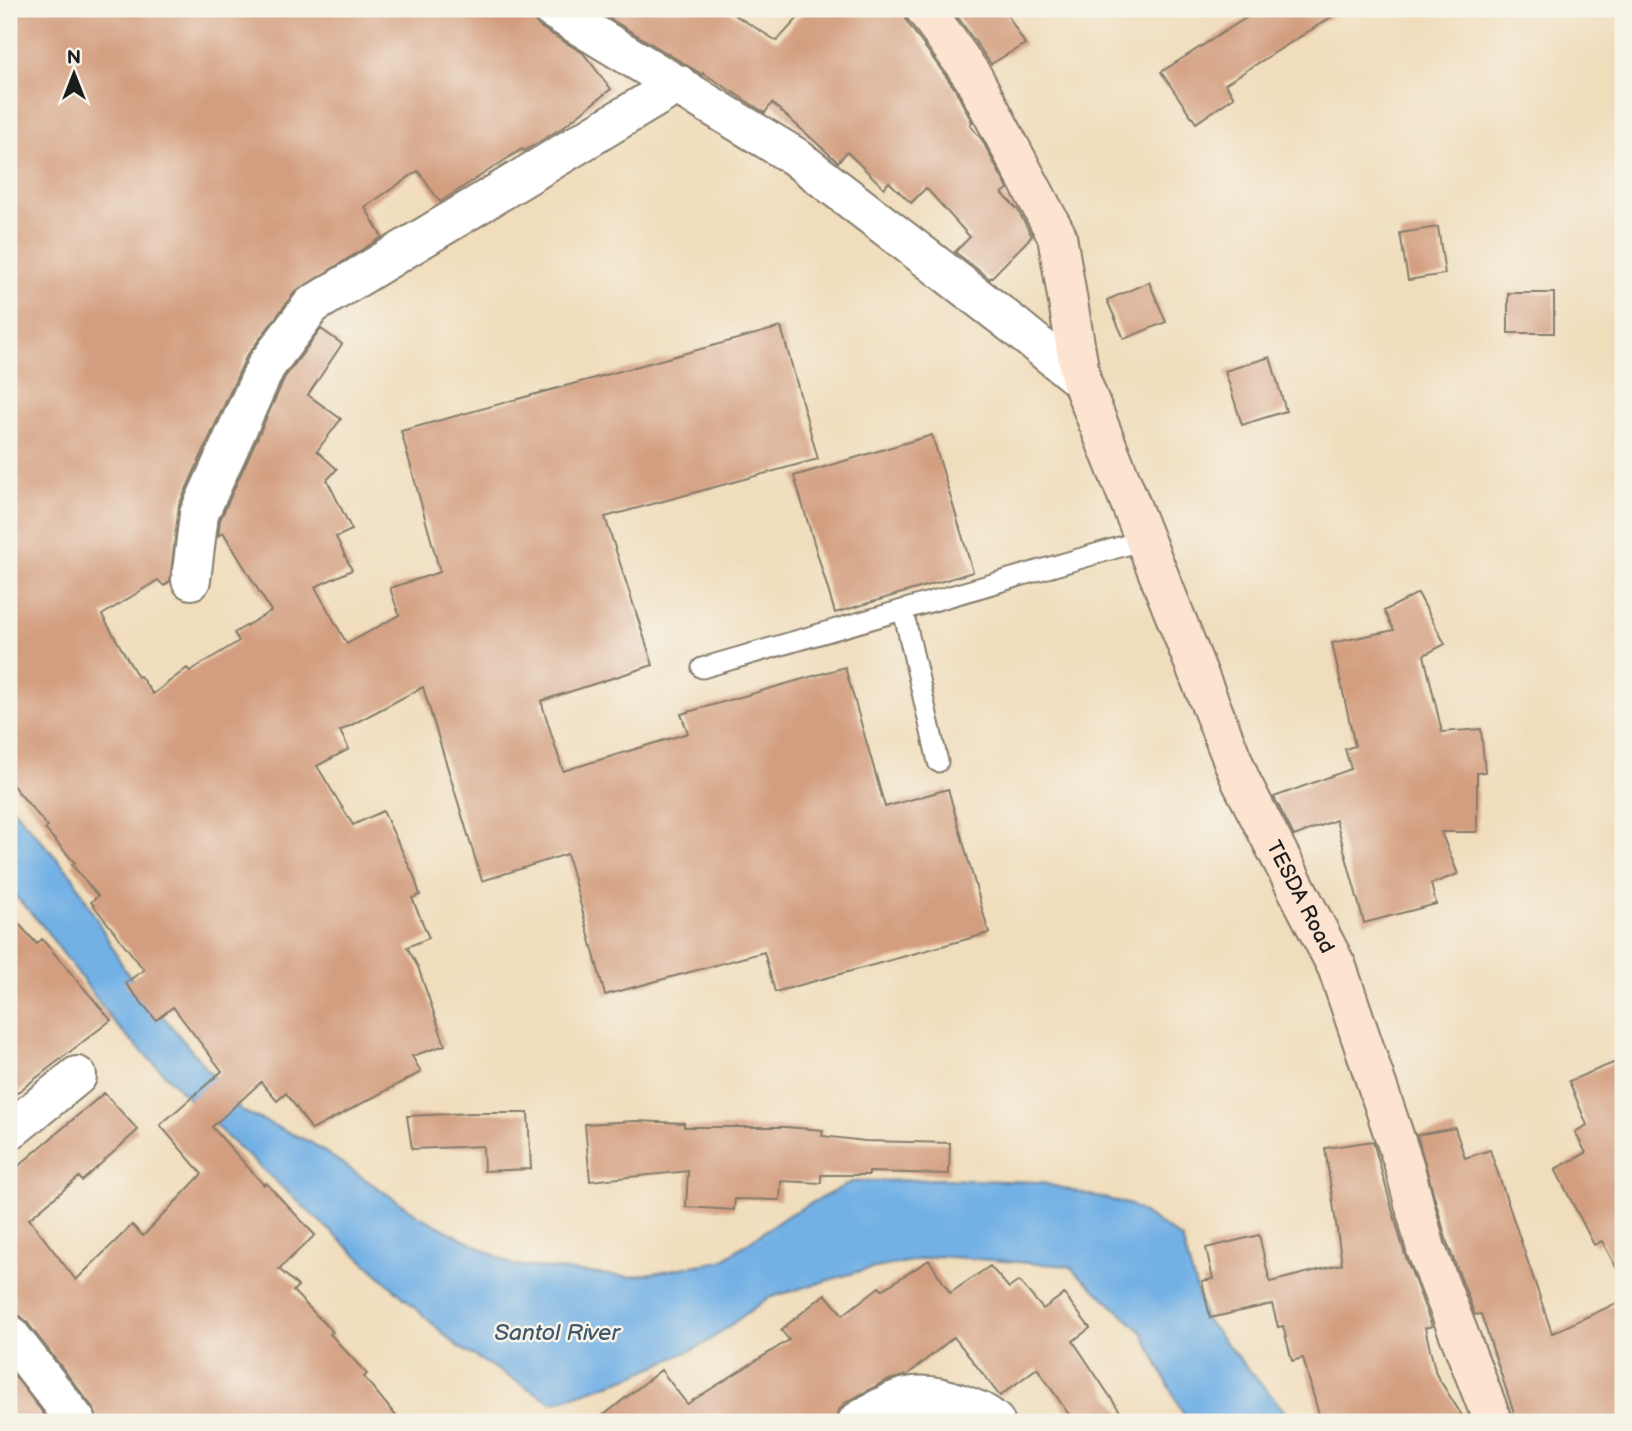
<svg xmlns="http://www.w3.org/2000/svg" width="1632" height="1431" font-family="'Balsamiq Sans',sans-serif">
<rect width="100%" height="100%" fill="#f7f3e8"/>
<filter id="ink" filterUnits="userSpaceOnUse"><feTurbulence type="fractalNoise" baseFrequency=".0143" numOctaves="2"/><feDisplacementMap in="SourceGraphic" scale="14" xChannelSelector="R" yChannelSelector="G"/><feConvolveMatrix kernelMatrix="1 2 1 2 8 2 1 2 1" color-interpolation-filters="sRGB"/></filter>
<filter id="wash" filterUnits="userSpaceOnUse"><feTurbulence type="fractalNoise" baseFrequency=".00686" numOctaves="4" result="noise"/><feDisplacementMap in="SourceGraphic" scale="28" xChannelSelector="R" yChannelSelector="G"/><feGaussianBlur stdDeviation="1.57" result="paint"/><feColorMatrix in="noise" values="0 0 0 0 0 0 0 0 0 0 0 0 0 0 0 0 0 1.4 0 .05"/><feComposite in="paint" operator="in"/></filter>
<g filter="url(#wash)">
<rect width="100%" height="100%" fill="#f0ddbc"/>
<path fill="#73b1e5" stroke="#486680" stroke-width="2" d="M9,804L73,877L126,972L242,1111L310,1142L421,1217L513,1265L630,1277L721,1261L790,1214L852,1182L939,1179L1038,1182L1131,1205L1182,1239L1205,1319L1294,1422H1187L1142,1332L1069,1266L938,1256L860,1271L768,1298L703,1345L633,1376L553,1403L457,1346L227,1137L117,1026L41,924L9,889Z"/>
<g id="blocks">
<path fill="#d39e7f" d="M9,9H530L533,19L540,27L583,53L611,89L562,128L524,151L522,149L440,202L418,171L365,207L382,237L295,292L246,357L179,505L170,581L164,586L158,580L102,615L138,677L140,676L153,694L187,668L190,671L239,641L234,633L271,611L223,532L218,536L220,520L285,377L321,329L342,344L308,395L341,419L317,451L337,469L327,480L352,530L336,537L352,570L315,587L347,644L399,615L390,588L440,572L401,431L781,327L818,459L605,517L653,665L541,701L563,771L688,733L681,714L845,667L885,807L948,789L989,933L775,992L764,952L605,995L567,854L482,881L423,687L340,731L349,749L317,766L353,825L383,811L414,876L420,895L412,898L429,938L407,947L418,967L445,1045L412,1056L421,1072L312,1130L286,1093L277,1101L261,1082L212,1127L264,1185L266,1183L315,1235L279,1269L298,1286L293,1291L333,1332L330,1334L367,1374L364,1377L401,1422H98L94,1409L26,1321L18,1314L9,1313V1174L104,1093L138,1130L82,1181L79,1177L29,1219L76,1280L132,1225L143,1236L202,1174L160,1125L222,1071L173,1007L156,1020L125,983L144,970L91,902L98,896L72,865L75,863L45,829L48,827L9,781Z
M594,9H725L777,41L806,9H904L907,22L955,89L972,122L970,125L982,140L1008,189L1002,193L1018,210L1032,236L990,279L955,252L970,237L926,188L911,203L889,182L884,188L847,152L838,162L772,103L765,113L703,73V75Z
M952,9H1004L1025,44L991,64Z
M1260,9H1344L1225,84L1234,97L1196,123L1161,72Z
M1438,227L1445,274L1408,280L1400,233Z
M1149,282L1166,322L1124,339L1107,300Z
M1508,293H1554V333H1508Z
M1270,357L1286,411L1242,425L1225,371Z
M932,435L973,572L835,613L794,476Z
M1418,593L1445,644L1424,655L1442,732L1481,729L1485,772L1477,773V832H1441L1458,874L1431,884L1436,904L1364,923L1336,820L1294,836L1274,797L1351,769L1345,749L1355,746L1332,643L1394,630L1384,611Z
M9,913L37,944L42,939L111,1020L9,1099Z
M1623,1059V1280L1602,1241L1594,1245L1555,1169L1586,1153L1575,1132L1587,1125L1569,1081Z
M472,1113H528L531,1169L484,1171L483,1146L412,1149L407,1116Z
M635,1121L684,1123V1127H785L823,1130L822,1136L865,1141L950,1143L949,1174L869,1172V1175H821V1183L781,1181L780,1200L735,1199L734,1210L686,1207L688,1171L590,1181L585,1124Z
M1455,1128L1465,1158L1490,1150L1552,1333L1623,1300V1422H1517L1481,1314L1475,1315L1447,1242L1417,1135Z
M1373,1141L1405,1255L1432,1326L1425,1328L1436,1374L1466,1422H1321L1303,1358L1292,1361L1283,1326L1278,1327L1272,1304L1210,1318L1202,1281L1213,1279L1206,1248L1259,1235L1270,1282L1342,1264L1325,1148Z
M929,1260L950,1293L990,1266L1009,1288L1019,1281L1043,1309L1064,1294L1090,1328L1073,1341L1127,1422H1074L1037,1368L1000,1396L954,1337L907,1375L885,1381L845,1403L838,1411L835,1422H595L661,1370L687,1404L789,1340L781,1330L825,1294L843,1315L879,1287L882,1290Z
M9,1369L50,1422H9Z"/>
</g>
</g>
<g filter="url(#ink)">
<use href="#blocks" fill-opacity="0" stroke="#867c6c" stroke-width="2"/>
<g fill="none" stroke-linecap="round" stroke-linejoin="round">
<g stroke="#867c6c" stroke-width="23">
<path id="lane" d="M903,610L938,762
M702,668L1144,540"/>
</g>
<g stroke="#867c6c" stroke-width="42">
<path id="street" d="M552,9L794,156L1011,323L1081,380
M191,580L199,514L266,366L312,305L678,84
M9,1131L77,1076
M9,1334L77,1422
M857,1422C895,1398 916,1386 961,1404C974,1409 985,1412 995,1422"/>
</g>
<g stroke="#867c6c" stroke-width="42">
<g id="secondary">
<path id="s1" d="M925,9L973,77L1057,236L1081,380L1241,781L1337,967L1404,1165L1426,1249L1493,1422"/>
</g>
</g>
<use href="#lane" stroke="#fff" stroke-width="19"/>
<use href="#street" stroke="#fff" stroke-width="38"/>
<use href="#secondary" stroke="#fde4d1" stroke-width="38"/>
</g>
</g>
<g text-anchor="middle" dominant-baseline="central" stroke-width="5" stroke-linejoin="round" paint-order="stroke">
<g font-size="21" fill="#1c1c1c" stroke="#f7f3e8">
<text stroke="none"><textPath href="#s1" startOffset="971">TESDA Road</textPath></text>
</g>
<g font-size="23" font-style="italic" fill="#3f586c" stroke="#f7f3e8">
<text x="557" y="1333">Santol River</text>
</g>
</g>
<rect width="1632" height="1431" fill="none" stroke="#f7f3e8" stroke-width="35"/>
<g transform="translate(74 74)" stroke="#f7f3e8" stroke-width="5" paint-order="stroke">
<path d="M0-5L12 26L0 18L-12 26Z" fill="#1c1c1c"/>
<text y="-10" font-size="19" font-weight="bold" text-anchor="middle" fill="#1c1c1c">N</text>
</g>
</svg>
